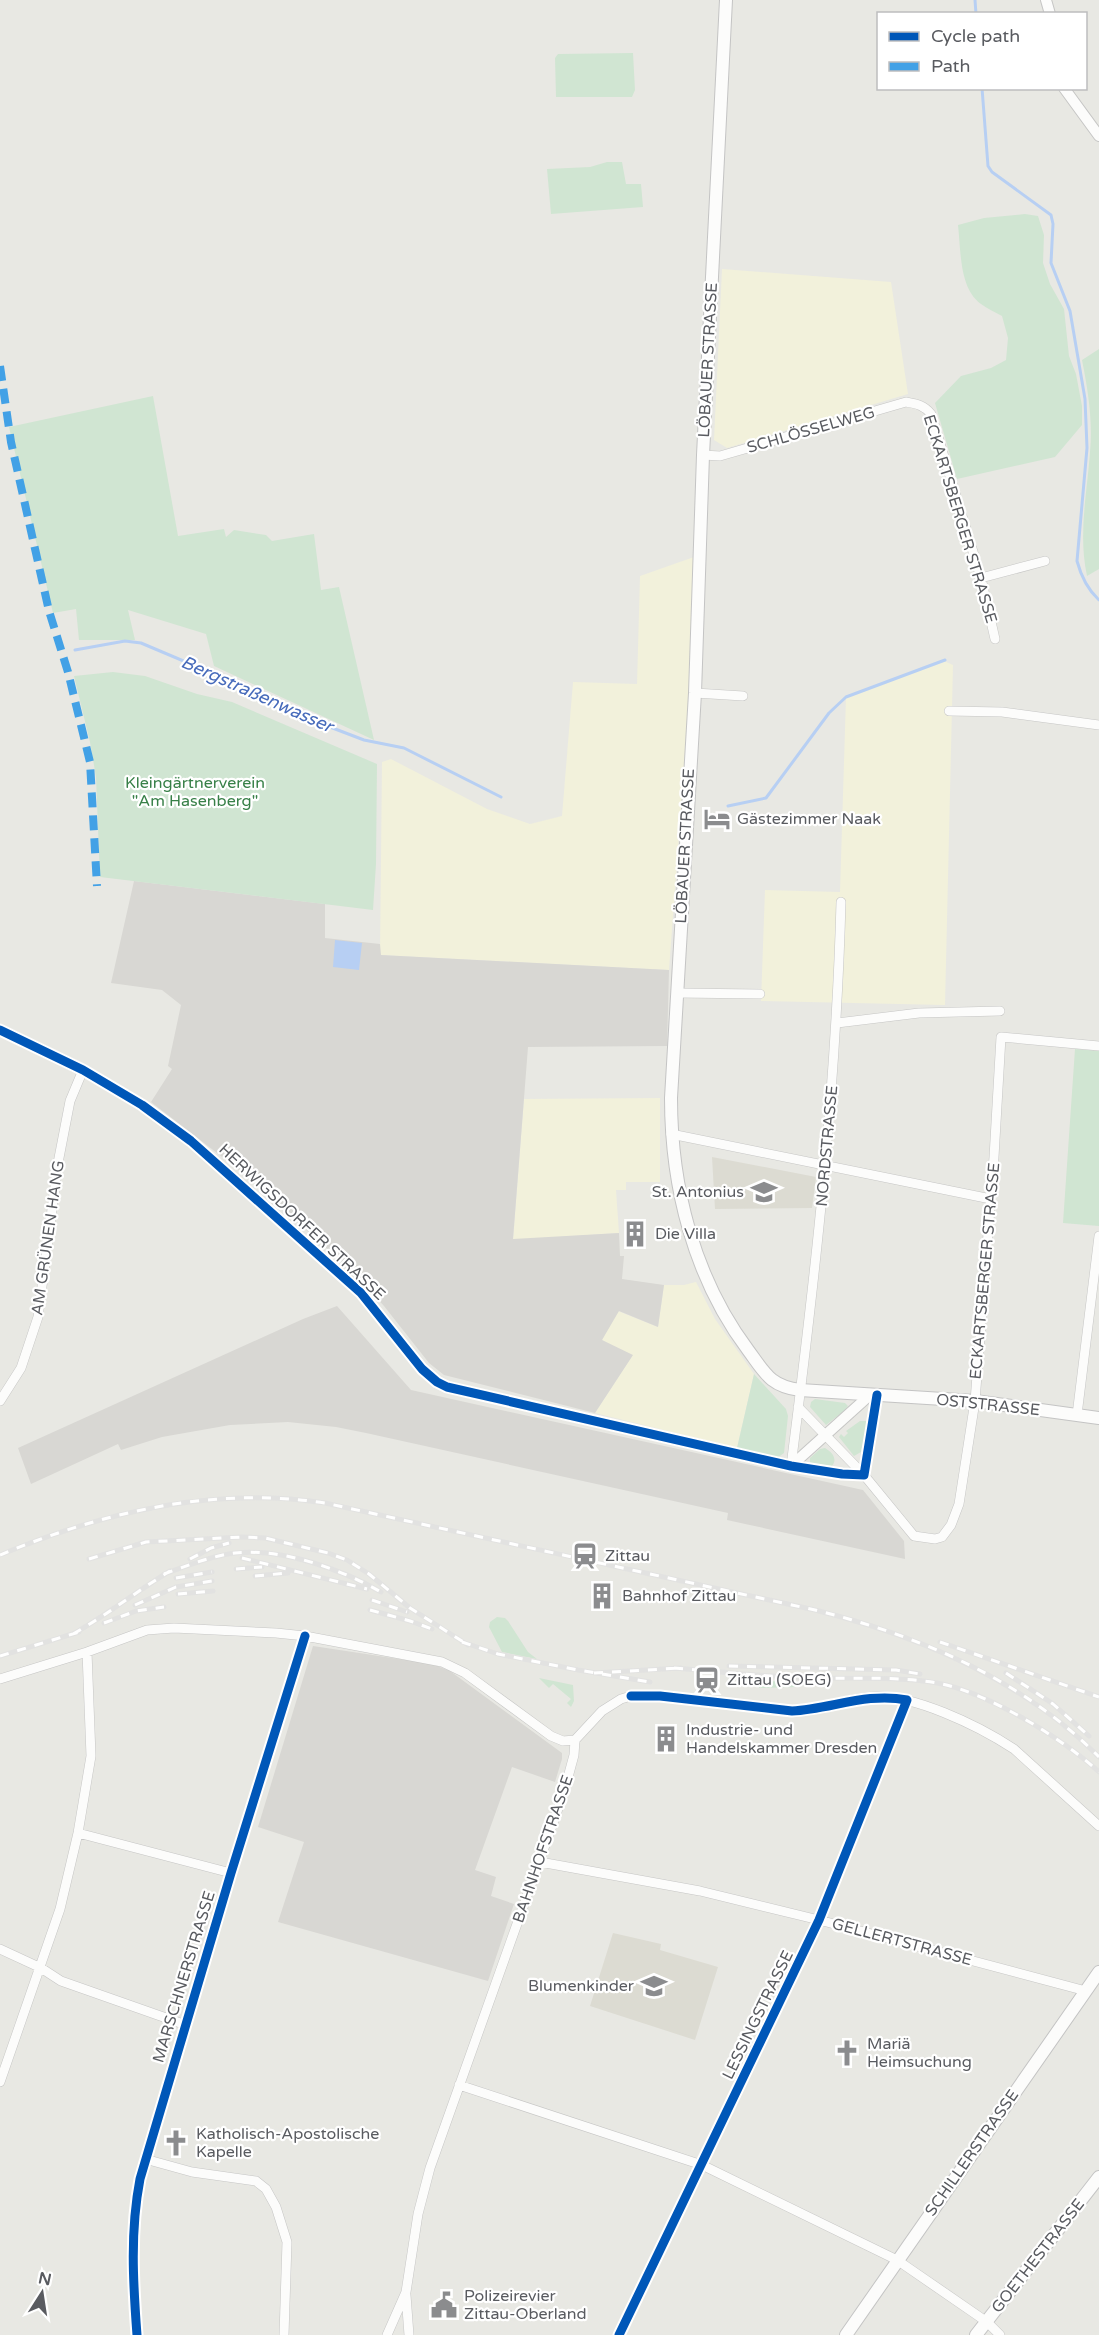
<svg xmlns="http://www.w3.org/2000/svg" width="1099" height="2335" font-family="'Varela Round',sans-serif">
<rect width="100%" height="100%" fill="#e8e8e3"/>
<path fill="#f2f1db" d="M722,269L891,282L908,394L727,448L714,440Z
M694,557L690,686L669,970L380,955L382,762L391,759L487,809L530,824L562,816L573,682L637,684L640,576Z
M944,661L953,665L945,1005L761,1001L765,890L840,892L846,697Z
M660,1098V1182H626V1190H616L619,1233L513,1240L524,1099Z
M696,1282L715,1319L754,1374L737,1448L595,1413L632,1356L602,1340L618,1311L658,1327L664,1285H684Z"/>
<path fill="#d8d7d3" d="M134,881L325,904V938L380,944L381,955L669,970L667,1046L528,1047L513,1239L619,1233L620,1256H624L622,1279L664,1285L658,1327L619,1311L602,1340L633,1355L595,1413L444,1375L429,1363L384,1306L351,1270L239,1170L151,1102L172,1069L168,1066L181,1005L162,990L111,983Z
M337,1306L411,1390L863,1490L904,1541L905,1559L727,1520L728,1513L366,1433L336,1427L288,1422L230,1425L162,1437L121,1450L118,1444L31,1484L18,1448L303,1319Z
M313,1646L432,1664L450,1671L562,1753V1759L555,1782L512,1767L475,1870L496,1877L491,1896L514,1904L488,1981L278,1922L304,1842L258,1827Z"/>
<path fill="#dcdbd2" d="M712,1157L816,1177L812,1208L715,1209Z
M613,1933L661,1944L660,1950L718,1967L695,2040L590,2006Z"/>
<path fill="#d0e5d2" d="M633,53L635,90L632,97H556L555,58L558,54Z
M607,162H622L626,184H641L643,207L551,214L547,169L590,167Z
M1025,214L1038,216L1044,235L1043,263L1050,284L1064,309L1069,356L1076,374L1082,406V425L1055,457L957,479L935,403L961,376L991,368L1006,360L1008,338L1002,316C995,312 988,309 981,304C959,288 961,251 958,225L984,218Z
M1099,349V569L1087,576C1078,534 1087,494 1090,452C1093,421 1088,390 1082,360Z
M153,396L178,536L224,529L226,537L234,530L266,535L272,541L314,534L321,590L339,587L374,740L214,666L206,634L128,610L135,640H79L76,609L53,613L9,427Z
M113,672L145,676L197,694L232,702L377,764L376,864L373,910L100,877L96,777L90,742L74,676Z
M1075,1049L1099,1051V1226L1063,1223Z
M754,1374L786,1409L788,1416L784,1453L777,1458L737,1448Z
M815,1399L845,1403L848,1406L844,1411L826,1425L810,1407L811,1402Z
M860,1421H866L867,1423L861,1452L854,1456L839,1437L841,1434L844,1437L848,1433L846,1431Z
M825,1448C832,1452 838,1459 832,1466L810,1463V1458L820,1449Z
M497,1617L505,1618L508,1621L528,1652L537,1659L502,1652L489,1627L490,1622Z
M539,1678L573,1685L574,1701L571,1707L567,1703L571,1699L553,1684L549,1688Z
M759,1681L813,1682V1683L797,1687L759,1688Z"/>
<path fill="#b7cff3" d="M335,940L362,943L359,970L333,967Z"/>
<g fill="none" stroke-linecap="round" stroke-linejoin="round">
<path stroke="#b7cff3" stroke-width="3" d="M975,0L976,14
M982,88L988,166L992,172L1051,215L1053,224L1051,263L1070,311L1085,399L1087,448L1077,561C1081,576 1087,589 1099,600
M75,650L125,641L141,643L264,695L275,706L364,740L404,748L501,797
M728,806L766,798L829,713L846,697L945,660"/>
<g stroke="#c6c6c5" stroke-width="10">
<path id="minor" d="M703,455L720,456L906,402C917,404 924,405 931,414L981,578L995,639
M981,578L1045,561
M695,693L743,696
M949,711L1002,712L1099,725
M841,902C836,1091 815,1278 791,1466L842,1474L864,1475L877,1395
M677,993L760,994
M837,1023L919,1013L1000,1011
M671,1134L991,1199
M0,1401L21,1368L38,1317L58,1163L70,1101L83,1070
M798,1407L864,1475L914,1536L935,1539L942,1537L951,1525L959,1504L975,1401L994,1157L1001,1037L1099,1046
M1077,1415L1099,1236
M0,1679L87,1652L147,1630L174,1628L276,1633L305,1636L442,1662L465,1673L551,1736L563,1741L575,1740
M78,1833L231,1873
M540,1862L700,1891L819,1920L1086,1991
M0,1949L41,1968L61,1981L186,2025
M0,2082L60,1909L78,1833L91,1756L87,1652
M459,2085L702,2165L897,2260L987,2322L1000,2335
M145,2159L192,2172L256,2181L266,2189L276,2207L287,2242L284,2335
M406,2295L409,2335
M137,2335C133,2282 130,2231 140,2179L231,1873L305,1636
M387,2335L406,2292L418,2214L430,2168L564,1792L574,1755L575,1740L602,1711L621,1699L631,1696H660L792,1711C818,1710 843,1700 869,1697C910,1692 979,1726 1014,1749L1099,1826
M619,2335L819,1920L907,1700"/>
</g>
<g stroke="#c6c6c5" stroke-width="12">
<path id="tertiary" d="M1046,0L1050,14
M1064,88L1099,136
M0,1030L83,1070L142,1105L191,1141L361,1293L422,1369L437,1382L447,1387L791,1466L871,1394"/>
</g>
<g stroke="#c4c4c4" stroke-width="14">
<path id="secondary" d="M726,0L703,455L695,693L671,1098C671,1187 694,1278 748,1350C765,1373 770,1386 800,1390L975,1401L1099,1418
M846,2335L1099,1972
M976,2335L1099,2177"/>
</g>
<use href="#minor" stroke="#fcfcfb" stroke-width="9"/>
<use href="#tertiary" stroke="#fcfcfb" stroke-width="10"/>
<use href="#secondary" stroke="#fcfcfb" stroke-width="12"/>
<g stroke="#e2e2e1" stroke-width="5">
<path id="rail" d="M0,1555C103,1512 214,1486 325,1503L815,1610C920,1636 1022,1679 1099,1757
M242,1558L367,1589
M89,1559L146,1542L242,1537L265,1538L328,1553L347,1560L369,1574L410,1608L468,1645
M190,1559L211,1548L229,1543
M236,1569L262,1567
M164,1574C186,1566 211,1556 235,1553C282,1548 341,1569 381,1592
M255,1576L288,1573
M176,1578L212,1572
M178,1594L213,1591
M372,1600L407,1612
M135,1605L176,1587L212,1581
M370,1610L410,1621L432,1629
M104,1623L136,1611L164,1607
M73,1634C107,1615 137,1591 170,1571
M462,1642L498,1654L578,1670L650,1682
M940,1642L1099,1697
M0,1656L79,1632
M729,1666L896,1670L920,1674
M674,1668C721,1672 767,1677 814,1678C855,1679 897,1676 937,1683C987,1692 1062,1738 1099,1772
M594,1673L681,1668
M1006,1673L1053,1704L1089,1736"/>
</g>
<use href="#rail" stroke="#fff" stroke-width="3" stroke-dasharray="9" stroke-linecap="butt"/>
<path stroke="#42a1e6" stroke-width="8" stroke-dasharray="15 8" stroke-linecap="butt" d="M0,366L11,442L49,611L68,672L90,762L97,886"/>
<g stroke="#fff" stroke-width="13">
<path id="cycleway" d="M0,1030L83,1070L142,1105L191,1141L361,1293L422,1369L437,1382L447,1387L791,1466L842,1474L864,1475L877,1395
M137,2335C133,2282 130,2231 140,2179L231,1873L305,1636
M619,2335L819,1920L907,1700C867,1692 831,1709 792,1711L660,1696H631"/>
</g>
<use href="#cycleway" stroke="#0057b8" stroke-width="9"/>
</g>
<defs>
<g id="hotel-bare" transform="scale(2.07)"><path d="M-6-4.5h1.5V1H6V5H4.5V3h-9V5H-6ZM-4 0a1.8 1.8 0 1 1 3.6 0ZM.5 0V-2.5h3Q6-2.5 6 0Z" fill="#8b8c8e" stroke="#fff" stroke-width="2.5" paint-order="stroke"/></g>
<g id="school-bare" transform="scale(2.07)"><path d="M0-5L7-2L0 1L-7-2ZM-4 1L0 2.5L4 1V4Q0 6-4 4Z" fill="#8b8c8e" stroke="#fff" stroke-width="2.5" paint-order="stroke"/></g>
<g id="building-bare" transform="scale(2.07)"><path d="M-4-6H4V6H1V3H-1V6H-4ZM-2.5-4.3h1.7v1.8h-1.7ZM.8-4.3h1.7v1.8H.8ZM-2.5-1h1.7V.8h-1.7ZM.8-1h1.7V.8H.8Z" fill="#8b8c8e" stroke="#fff" stroke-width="2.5" paint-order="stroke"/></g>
<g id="station-bare" transform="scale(2.07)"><path d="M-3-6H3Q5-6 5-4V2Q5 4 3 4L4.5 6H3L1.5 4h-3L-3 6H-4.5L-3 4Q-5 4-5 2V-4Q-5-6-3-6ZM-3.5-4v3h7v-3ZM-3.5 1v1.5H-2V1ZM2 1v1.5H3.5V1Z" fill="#8b8c8e" stroke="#fff" stroke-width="2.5" paint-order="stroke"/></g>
<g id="church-bare" transform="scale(2.07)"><path d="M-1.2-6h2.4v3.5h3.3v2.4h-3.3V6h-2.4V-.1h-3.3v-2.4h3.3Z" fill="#8b8c8e" stroke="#fff" stroke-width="2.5" paint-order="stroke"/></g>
<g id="civic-bare" transform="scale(2.07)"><path d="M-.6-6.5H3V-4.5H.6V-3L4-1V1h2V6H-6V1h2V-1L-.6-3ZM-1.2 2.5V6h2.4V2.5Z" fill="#8b8c8e" stroke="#fff" stroke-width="2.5" paint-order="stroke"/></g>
</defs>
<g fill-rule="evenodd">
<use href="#hotel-bare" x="717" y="819"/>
<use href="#school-bare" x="764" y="1192"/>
<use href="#building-bare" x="635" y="1234"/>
<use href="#station-bare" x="585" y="1556"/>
<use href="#building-bare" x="602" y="1596"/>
<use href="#station-bare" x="707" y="1680"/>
<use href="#building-bare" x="666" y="1739"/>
<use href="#school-bare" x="654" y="1986"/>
<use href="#church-bare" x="847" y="2053"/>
<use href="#church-bare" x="176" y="2143"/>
<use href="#civic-bare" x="444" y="2305"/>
</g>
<g text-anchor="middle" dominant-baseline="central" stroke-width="4.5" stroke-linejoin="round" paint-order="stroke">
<g font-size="16" fill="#595b60" stroke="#fff">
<text transform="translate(708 360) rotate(-87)">LÖBAUER STRASSE</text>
<text transform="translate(811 430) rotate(-16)">SCHLÖSSELWEG</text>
<text transform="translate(960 519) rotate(73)">ECKARTSBERGER STRASSE</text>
<text transform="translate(685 846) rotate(-87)">LÖBAUER STRASSE</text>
<text transform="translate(827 1146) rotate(-85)">NORDSTRASSE</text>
<text transform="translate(302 1222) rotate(43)">HERWIGSDORFER STRASSE</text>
<text transform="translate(48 1238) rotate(-82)">AM GRÜNEN HANG</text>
<text transform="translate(985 1271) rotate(-85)">ECKARTSBERGER STRASSE</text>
<text transform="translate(988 1405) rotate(6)">OSTSTRASSE</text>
<text transform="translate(543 1849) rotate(-71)">BAHNHOFSTRASSE</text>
<text transform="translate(902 1942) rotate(15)">GELLERTSTRASSE</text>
<text transform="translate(184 1977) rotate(-73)">MARSCHNERSTRASSE</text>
<text transform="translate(758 2015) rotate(-64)">LESSINGSTRASSE</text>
<text transform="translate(972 2153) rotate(-55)">SCHILLERSTRASSE</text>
<text transform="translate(1038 2256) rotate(-52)">GOETHESTRASSE</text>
</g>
<g font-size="16" fill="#388048" stroke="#fff">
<text x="195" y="783">Kleingärtnerverein<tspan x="195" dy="18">"Am Hasenberg"</tspan></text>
</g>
<g font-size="16" fill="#595b60" stroke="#fff" text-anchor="start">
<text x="737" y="819">Gästezimmer Naak</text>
<text x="744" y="1192" text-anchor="end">St. Antonius</text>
<text x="655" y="1234">Die Villa</text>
<text x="605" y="1556">Zittau</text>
<text x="622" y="1596">Bahnhof Zittau</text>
<text x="727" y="1680">Zittau (SOEG)</text>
<text x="686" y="1730">Industrie- und<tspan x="686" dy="18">Handelskammer Dresden</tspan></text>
<text x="634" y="1986" text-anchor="end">Blumenkinder</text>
<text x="867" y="2044">Mariä<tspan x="867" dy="18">Heimsuchung</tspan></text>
<text x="196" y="2134">Katholisch-Apostolische<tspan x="196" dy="18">Kapelle</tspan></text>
<text x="464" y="2296">Polizeirevier<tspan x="464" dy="18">Zittau-Oberland</tspan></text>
</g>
<g font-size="18" font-style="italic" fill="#476bbb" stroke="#fff">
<text transform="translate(257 694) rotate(24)">Bergstraßenwasser</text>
</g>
</g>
<rect x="877" y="12" width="210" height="78" fill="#ffffff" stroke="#bdbdbf" stroke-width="1.5"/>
<rect x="889" y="32" width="30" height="9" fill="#0057b8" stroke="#bdbdbf" stroke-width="1.5"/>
<text x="931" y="42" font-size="18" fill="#595b60">Cycle path</text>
<rect x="889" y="62" width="30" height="9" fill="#42a1e6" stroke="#bdbdbf" stroke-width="1.5"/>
<text x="931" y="72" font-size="18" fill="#595b60">Path</text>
<g transform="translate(42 2293) rotate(12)" stroke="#ffffff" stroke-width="4.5" paint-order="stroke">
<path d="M0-4.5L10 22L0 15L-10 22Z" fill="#595b60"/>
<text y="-9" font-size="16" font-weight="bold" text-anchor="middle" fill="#595b60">N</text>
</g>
</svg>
